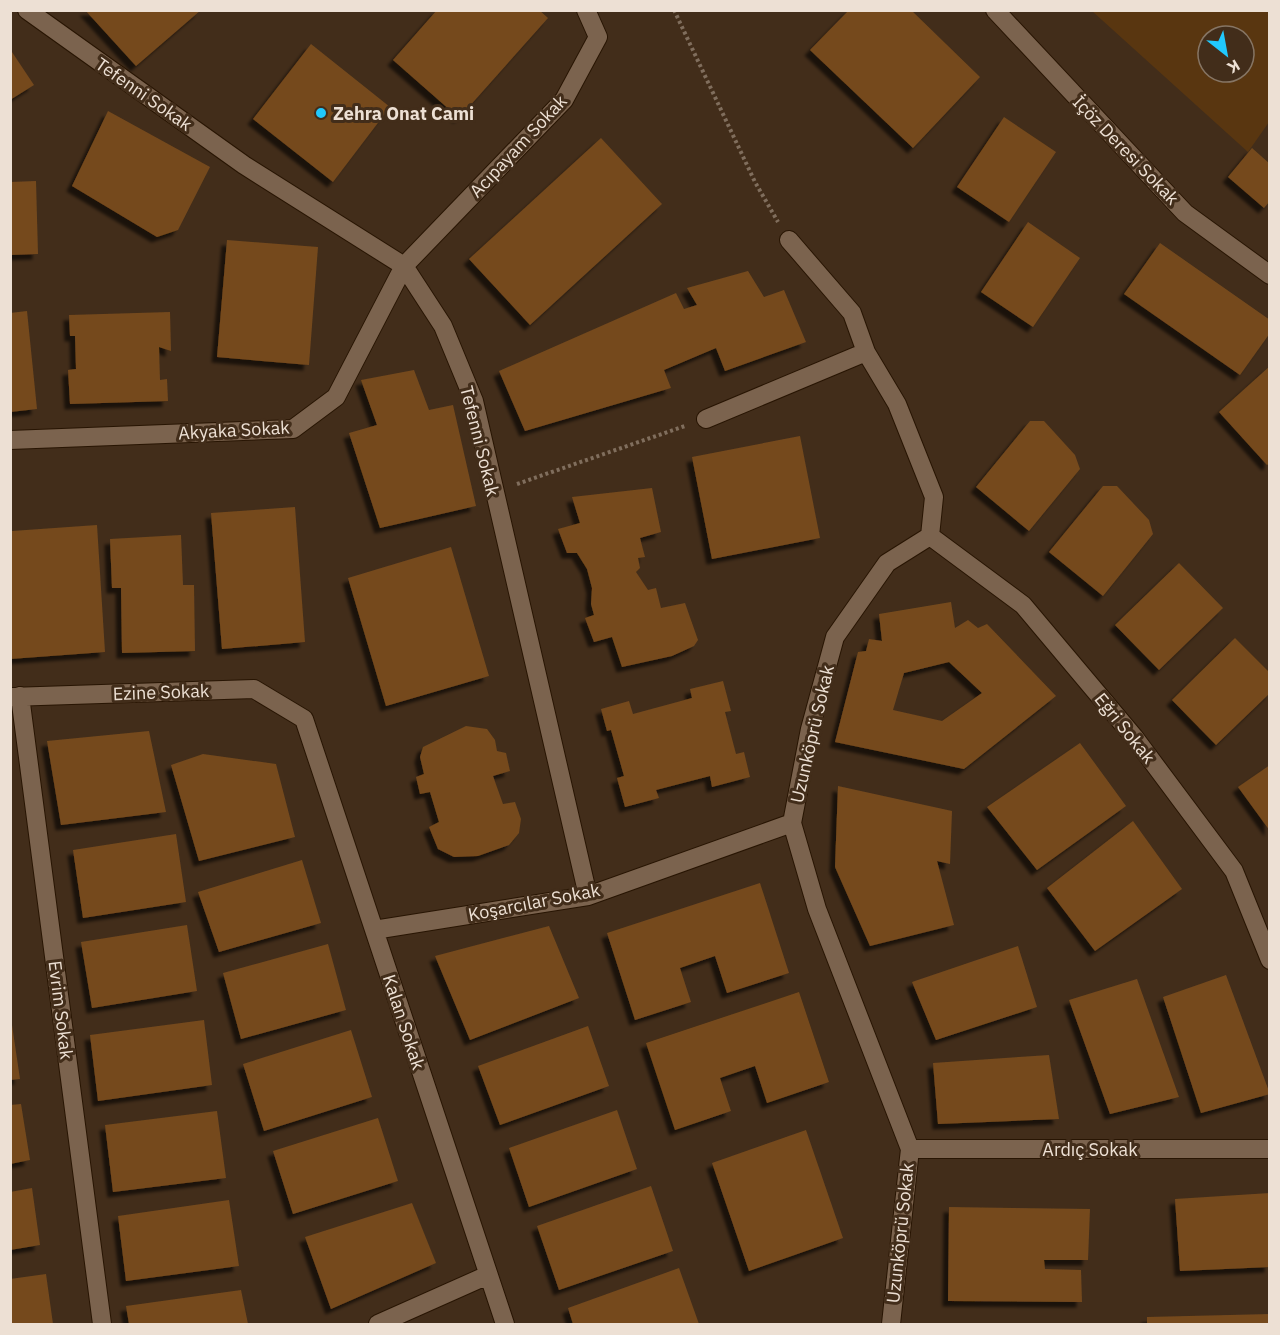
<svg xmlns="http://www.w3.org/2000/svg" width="1280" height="1335" font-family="'IBM Plex Sans',sans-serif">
<defs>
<filter id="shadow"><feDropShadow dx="-5.5" dy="5.5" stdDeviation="1.5" flood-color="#0009"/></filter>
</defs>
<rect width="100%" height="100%" fill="#422d1a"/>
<path fill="#593610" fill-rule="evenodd" d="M1092,11H1269V122L1248,152ZM1208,36H1244V72H1208Z"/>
<path fill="#74491d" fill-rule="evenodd" filter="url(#shadow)" d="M85,10H201L136,66Z
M437,10H539L548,18L459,118L393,60Z
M849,10H911L980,77L913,148L810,50Z
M311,44L390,107L333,182L253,119Z
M10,49L34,85L10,100Z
M108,111L210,167L178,230L157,237L72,186Z
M1004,117L1056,152L1009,222L957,187Z
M601,138L662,204L530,325L469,259Z
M1252,148L1270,164V201L1264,208L1228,177Z
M36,181L38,254L10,255V182Z
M1028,222L1080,258L1033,327L981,292Z
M227,240L318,247L309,365L217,357Z
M1160,243L1270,320V333L1240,375L1124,294Z
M748,271L764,297L784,290L806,342L725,371L716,348L664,370L671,388L525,431L499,371L676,293L684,309L697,305L687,288Z
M27,311L37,409L10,412V313Z
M170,312L171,351L159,347L160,380L167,379L168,401L70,404L68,370L76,369L75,336H70L69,315Z
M1270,366V463L1267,465L1219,412Z
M414,370L429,410L453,405L476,506L380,528L349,433L377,425L361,380Z
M1030,421H1044L1075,455L1080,469L1029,531L976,487Z
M800,436L820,538L712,559L692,457Z
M1103,486H1117L1149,520L1153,534L1103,596L1049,552Z
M652,488L661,532L640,538L645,557L638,558L640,568L636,572L648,590L656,588L661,608L685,603L698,640L694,646L672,656L622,667L612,637L594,642L585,618L594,615L591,604L592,588L587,569L577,553H567L558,529L580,523L572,497Z
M295,507L305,642L222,649L211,513Z
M97,525L105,652L10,659L12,531Z
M181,535L183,585H194L195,651L122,653L121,588H112L110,539Z
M451,547L489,676L386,706L348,578Z
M1179,563L1223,608L1159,670L1115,625Z
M951,602L955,628L968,620L978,628L987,624L1056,696L964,769L835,742L858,652L866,651L869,639L882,641L879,614ZM949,662L982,693L942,721L893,710L904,673Z
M1235,638L1270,673V693L1216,745L1172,700Z
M723,681L731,711L725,712L736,754L744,752L750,777L712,787L710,776L656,790L659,798L625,807L617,778L624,776L611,730L607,731L601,709L629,701L633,714L692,698L690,689Z
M466,726L487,729L495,740L497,751L506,753L510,771L493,776L503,804L515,802L521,819L519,833L509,845L478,856L454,857L438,849L429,827L439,822L430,792L420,794L416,777L424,774L420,757L423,747Z
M149,731L166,812L61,825L47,741Z
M1080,743L1126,806L1037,870L987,807Z
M203,754L276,764L295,837L199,861L171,765Z
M1270,765V831L1238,787Z
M838,786L952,811L950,864L937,861L954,925L870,946L835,867Z
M1133,821L1182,889L1095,951L1047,888Z
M176,834L186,902L83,918L73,850Z
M302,860L321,923L219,952L198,892Z
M760,883L789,973L727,993L715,956L680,968L691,1002L635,1020L607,933Z
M187,925L197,991L92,1008L81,942Z
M549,926L579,998L470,1040L435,956Z
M328,944L346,1010L241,1039L223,973Z
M1018,946L1037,1007L936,1040L912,982Z
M1226,975L1270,1094L1201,1113L1163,997Z
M1137,979L1179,1097L1110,1114L1069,1000Z
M799,992L829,1082L767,1103L755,1066L720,1078L731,1111L675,1130L646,1043Z
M204,1020L212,1085L98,1101L90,1035Z
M12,1025L20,1079L10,1080V1026Z
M588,1026L609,1086L500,1125L478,1066Z
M351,1030L372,1097L264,1131L243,1064Z
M1049,1055L1059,1119L938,1124L933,1063Z
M21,1104L30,1160L10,1164V1105Z
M617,1110L637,1169L529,1207L509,1148Z
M217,1111L226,1178L113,1192L105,1125Z
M378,1118L398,1181L293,1214L273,1151Z
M806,1130L843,1238L749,1271L712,1163Z
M651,1186L673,1251L559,1290L537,1226Z
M32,1188L40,1245L10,1250V1192Z
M1270,1193V1267L1180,1271L1175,1199Z
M229,1200L239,1266L126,1281L118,1216Z
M412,1203L436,1263L331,1309L305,1237Z
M949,1207L1090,1209L1088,1260H1044L1045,1269L1081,1270L1082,1302L948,1301Z
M679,1268L699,1324H573L568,1308Z
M46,1274L53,1324H10V1279Z
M241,1290L248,1324H129L126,1306Z
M1270,1314V1324H1147V1317Z"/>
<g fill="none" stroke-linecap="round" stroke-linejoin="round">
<g stroke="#281503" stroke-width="20">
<path id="minor" d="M27,10L244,165L404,266L443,326L474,401L588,896
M995,10L1185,213L1270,275
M789,240L852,313L866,352L897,404L934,497L930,536L887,563L835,637L810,729L792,823L817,909L910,1149L891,1324
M706,419L866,352
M10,440L293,429L336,397L404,266L564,100L598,37L586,10
M930,536L1023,605L1134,737L1234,871L1270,960
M20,696L102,1324
M10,697L254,689L304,719L505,1324
M374,930L588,896L792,823
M910,1149H1270
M378,1324L488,1275"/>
</g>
<path stroke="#806e5d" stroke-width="4" stroke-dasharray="3 3" stroke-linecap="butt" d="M674,10L755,182L778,222
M517,484L685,426"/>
<use href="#minor" stroke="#7b634e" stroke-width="18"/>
</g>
<circle fill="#21c9fd" stroke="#422d1a" stroke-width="2" cx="321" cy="113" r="6"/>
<g text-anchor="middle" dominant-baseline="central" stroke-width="6" stroke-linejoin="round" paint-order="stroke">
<g font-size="18" fill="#ede0d4" stroke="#422d1a">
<text transform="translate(144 94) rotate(35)">Tefenni Sokak</text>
<text transform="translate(518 146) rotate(-47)">Acıpayam Sokak</text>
<text transform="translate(1126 150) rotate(46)">İçöz Deresi Sokak</text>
<text transform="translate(234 430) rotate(-3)">Akyaka Sokak</text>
<text transform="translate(480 441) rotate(76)">Tefenni Sokak</text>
<text transform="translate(161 692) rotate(-2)">Ezine Sokak</text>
<text transform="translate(1125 728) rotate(51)">Eğri Sokak</text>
<text transform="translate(812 734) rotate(-77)">Uzunköprü Sokak</text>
<text transform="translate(534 902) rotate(-11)">Koşarcılar Sokak</text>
<text transform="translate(61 1010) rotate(83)">Evrim Sokak</text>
<text transform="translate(404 1022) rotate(72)">Kalan Sokak</text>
<text x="1090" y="1149">Ardıç Sokak</text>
<text transform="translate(900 1233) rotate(-84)">Uzunköprü Sokak</text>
</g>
<g font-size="18" font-weight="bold" fill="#ede0d4" stroke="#422d1a" text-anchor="start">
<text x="333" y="113">Zehra Onat Cami</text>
</g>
</g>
<rect width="1280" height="1335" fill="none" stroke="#ede0d4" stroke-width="24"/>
<g transform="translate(1226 54) rotate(149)"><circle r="28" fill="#422d1a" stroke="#867564" stroke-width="1.5"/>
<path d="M0-4.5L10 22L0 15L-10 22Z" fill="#21c9fd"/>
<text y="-9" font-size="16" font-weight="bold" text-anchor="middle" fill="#ede0d4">K</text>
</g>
</svg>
